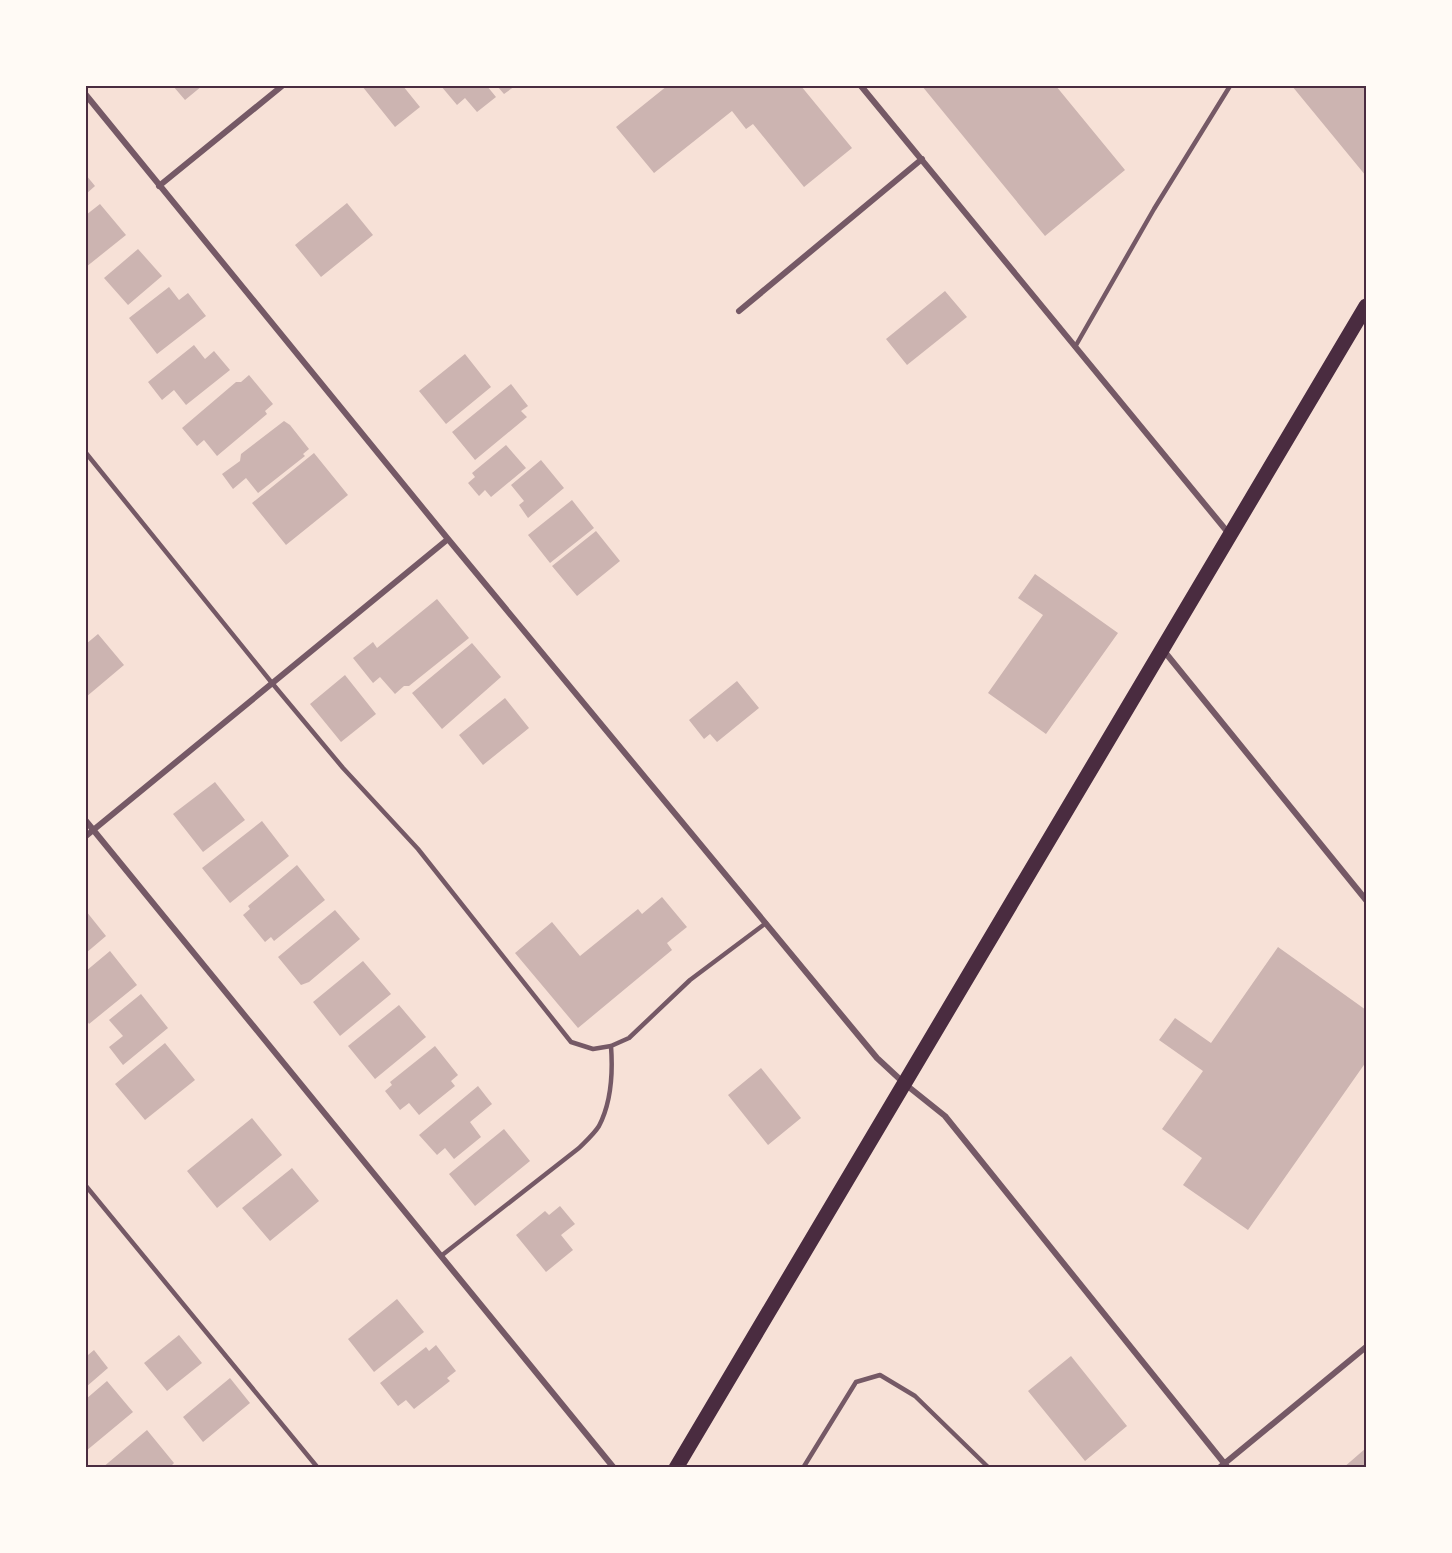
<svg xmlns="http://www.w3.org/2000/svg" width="1452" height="1553" font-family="'IBM Plex Sans',sans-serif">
<rect width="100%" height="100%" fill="#f7e1d7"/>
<path fill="#ccb4b1" d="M173,86H202L185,100Z
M362,86H403L420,107L395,127Z
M441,86H487L496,97L477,112L465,98L457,105Z
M497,86H515L504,94Z
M667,86H801L852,148L804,187L753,124L746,129L732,111L654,173L616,127Z
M922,86H1056L1125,170L1045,236Z
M1292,86H1366V176Z
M86,175L95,186L86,194Z
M347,203L373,235L321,277L295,245Z
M100,204L126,235L86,267V215Z
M138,249L162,276L128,305L104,278Z
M169,287L179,300L188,293L206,316L157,354L129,318Z
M945,291L967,317L907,365L886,339Z
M194,345L205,359L214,351L230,370L186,405L174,390L162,400L148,382Z
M465,354L491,387L446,424L419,391Z
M249,375L273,404L265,411L267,414L217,456L204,440L197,446L182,428L236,382H241Z
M511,384L528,406L521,411L527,417L475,460L452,432Z
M284,421L290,425L309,449L303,454L305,456L258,493L246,478L233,489L222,474L240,461L241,454Z
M506,445L526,468L491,497L485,490L479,496L468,483L475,477L472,473Z
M314,453L348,495L286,545L252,503Z
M541,460L564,488L528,518L519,505L524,501L511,485Z
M572,500L594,528L550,563L528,535Z
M596,531L620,561L577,596L552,566Z
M1035,574L1118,633L1046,734L988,693L1043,615L1018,598Z
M437,599L469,638L409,686H404L395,694L380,677L373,683L353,658L373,642L377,648Z
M98,634L124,665L86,697V644Z
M472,643L501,677L442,729L412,693Z
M345,675L376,714L341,742L310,704Z
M737,681L759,708L717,742L710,734L704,739L689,720Z
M505,698L529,728L483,765L459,735Z
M215,782L245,820L203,852L173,814Z
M262,821L289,856L230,903L202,868Z
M297,865L325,900L274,941L271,937L265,942L243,915L250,909L248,906Z
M662,897L687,927L667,943L672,950L578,1028L515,953L552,922L580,956L638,909L642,914Z
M335,910L360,939L309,982L301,985L278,957Z
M86,911L106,936L86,953Z
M1278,947L1366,1010V1062L1248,1230L1183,1185L1202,1158L1162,1129L1203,1071L1159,1040L1175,1018L1211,1043Z
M110,951L137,985L89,1024L86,1019V971Z
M363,961L391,994L340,1036L313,1002Z
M141,994L168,1028L123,1065L109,1047L123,1036L109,1020Z
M399,1005L426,1037L375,1079L348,1046Z
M165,1043L195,1080L145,1120L115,1084Z
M435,1046L458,1075L451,1081L455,1086L419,1115L409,1103L400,1110L385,1091L392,1085L390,1082Z
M761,1068L801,1118L768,1145L728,1095Z
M478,1086L492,1104L470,1122L481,1137L454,1159L445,1148L437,1155L419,1135Z
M252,1118L282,1155L217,1208L187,1171Z
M504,1129L530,1161L475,1206L449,1174Z
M292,1168L319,1201L270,1241L242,1208Z
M560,1206L575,1224L561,1235L573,1250L546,1272L516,1235L545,1211L549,1215Z
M397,1299L424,1332L374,1372L348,1339Z
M179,1335L202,1363L167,1391L144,1363Z
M436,1345L456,1371L447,1378L450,1381L414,1409L406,1400L398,1406L380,1383L426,1347L429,1351Z
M94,1350L108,1368L86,1387V1352L88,1355Z
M1071,1356L1127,1426L1085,1461L1028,1391Z
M230,1378L250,1403L203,1442L183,1417Z
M107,1381L133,1412L86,1451V1399Z
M147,1430L174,1463L169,1468H102Z
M1366,1448V1468H1343Z"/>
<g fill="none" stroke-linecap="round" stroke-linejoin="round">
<path stroke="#755966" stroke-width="4.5" d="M1075,347L1154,209L1230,86
M86,453L272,683L343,768L418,849L571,1042L593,1049L611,1046L629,1038L690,980L766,923
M86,1186L318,1468
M441,1256L579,1148C586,1141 594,1134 599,1126C612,1101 613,1073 611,1046
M803,1468L856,1382L880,1375L915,1396L989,1468"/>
<path stroke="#755966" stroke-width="6" d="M861,86L1230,535
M86,95L448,539L877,1058L905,1084L945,1116L1228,1468
M159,186L282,86
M739,311L922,159
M1164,651L1366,900
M86,821L614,1468
M86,836L448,539
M1219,1468L1366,1347"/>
<path stroke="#4a2c40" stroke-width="15" d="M676,1468L1366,306"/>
</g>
<rect width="1452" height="1553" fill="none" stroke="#fffaf5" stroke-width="174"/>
<rect x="87" y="87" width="1278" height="1379" fill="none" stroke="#4a2c40" stroke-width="2"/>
</svg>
